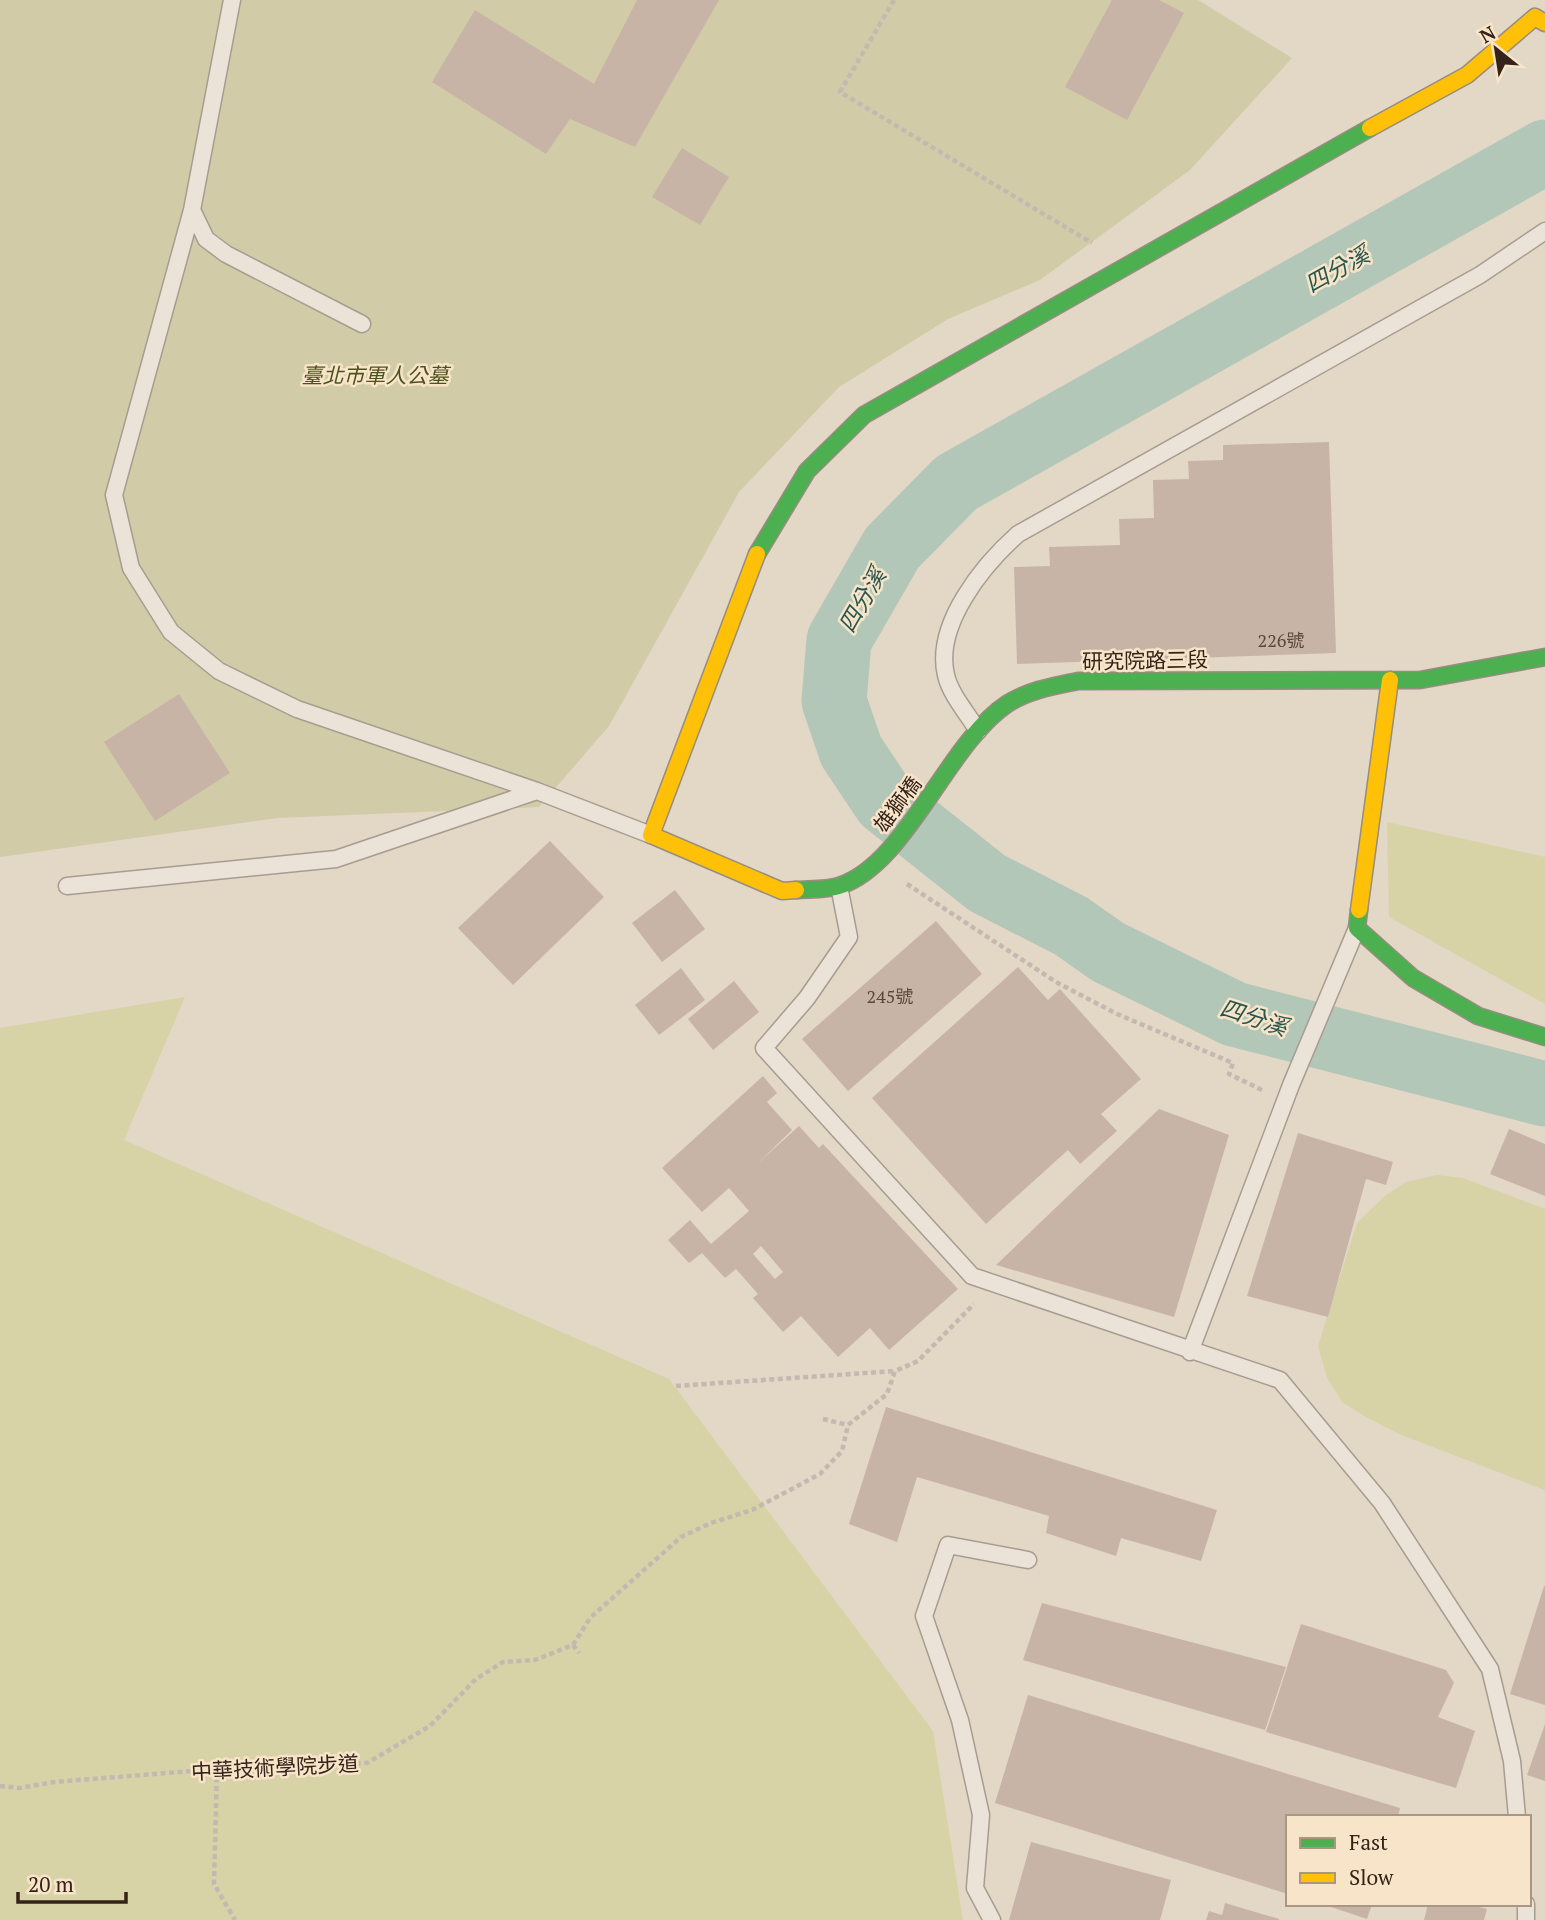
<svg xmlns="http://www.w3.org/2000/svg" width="1545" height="1920" font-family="'PT Serif','Noto Sans TC',serif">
<rect width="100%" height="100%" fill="#e3d7c6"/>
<path fill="#d8d2a7" d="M1387,822L1545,857V1004L1389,917Z
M185,997L124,1140L669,1379L933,1731L963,1920H0V1028Z
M1437,1175L1463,1178L1545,1209V1490L1399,1434L1364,1416L1342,1402L1327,1377L1318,1346L1357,1223L1386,1195L1406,1182Z"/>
<path fill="#d1cba7" d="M0,0H1198L1292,58L1190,170L1040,280L948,319L839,387L739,492L609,726L539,807L277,818L0,857Z"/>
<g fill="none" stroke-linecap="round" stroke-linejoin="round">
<path stroke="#b3c7b8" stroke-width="65" d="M1545,152L956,483L892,548L839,640L834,701L851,751L885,802L987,883L1071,926L1108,952L1234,1014L1545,1094"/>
</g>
<path fill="#c8b4a7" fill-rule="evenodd" d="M637,0H719L635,147L570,119L546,154L432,82L475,10L594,84Z
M1112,0H1159L1184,13L1127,120L1065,87Z
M682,148L729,177L700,225L652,197Z
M1329,442L1336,653L1017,664L1014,567L1050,566L1049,547L1120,545L1119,519L1154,518L1153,480L1189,479L1188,461L1223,460V445Z
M179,694L230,773L155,821L104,742Z
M550,841L604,897L513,985L458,928Z
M675,890L705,929L662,962L632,923Z
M936,921L982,974L848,1091L802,1039Z
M1018,967L1048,1000L1060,989L1141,1079L1101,1114L1117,1131L1080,1164L1068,1150L986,1224L872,1098Z
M681,968L705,1000L659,1035L635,1005Z
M734,981L759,1012L713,1050L688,1019Z
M763,1076L777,1093L767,1102L792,1130L757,1164L799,1126L819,1148L823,1144L958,1289L889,1350L870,1328L838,1357L801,1316L783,1332L753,1298L758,1294L736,1269L725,1278L702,1253L689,1263L668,1240L690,1220L711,1244L749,1211L729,1188L702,1212L662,1168ZM761,1246L783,1272L775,1279L753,1254Z
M1159,1109L1229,1135L1174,1317L996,1265Z
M1509,1129L1545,1144V1196L1490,1174Z
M1298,1133L1393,1162L1386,1185L1366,1179L1328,1317L1247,1296Z
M886,1407L1217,1510L1201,1561L1121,1538L1116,1556L1046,1533L1049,1516L917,1477L897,1542L849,1524Z
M1544,1586H1545V1705L1510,1694Z
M1042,1603L1286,1667L1265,1730L1023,1660Z
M1301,1624L1446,1670L1454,1683L1438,1717L1475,1731L1456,1788L1266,1732Z
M1028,1695L1400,1808L1398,1817H1288V1894L995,1803Z
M1545,1724V1781L1527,1775Z
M1031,1842L1171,1880L1160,1920H1009Z
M1225,1903L1279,1919V1920H1206L1209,1911L1222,1915Z
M1322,1904H1372L1367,1919Z
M1428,1904H1468L1487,1909L1484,1920H1424Z"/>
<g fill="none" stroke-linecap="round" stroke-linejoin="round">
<g stroke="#a89c90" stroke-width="19">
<path id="lane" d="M232,0L192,210L114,495L131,568L171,632L219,671L297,709L537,791L651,835
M192,210L206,239L226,254L362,324
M978,731C968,714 950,694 946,675C934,625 983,565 1018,534L1480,275L1545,231
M67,886L336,859L537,791
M839,886L849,937L807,998L764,1048L972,1276L1280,1380L1382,1503L1490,1669L1512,1761L1517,1817
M1190,1352L1291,1085L1357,928
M1526,1904V1920
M992,1920L975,1888L981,1815L960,1720L924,1616L948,1545L1028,1560"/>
</g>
<g stroke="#978c80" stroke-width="19">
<path id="fast" d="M757,554L807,471L864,415L1370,128
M796,890C809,889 827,890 839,886C906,865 947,744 1007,704C1029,690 1054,686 1078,681L1420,680L1545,657
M1359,910L1357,928L1413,978L1478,1016L1545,1037"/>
</g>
<g stroke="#978c80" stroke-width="19">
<path id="slow" d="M1370,128L1467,75L1535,17L1545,23
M757,554L651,835L782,891L796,890
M1359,910L1390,680"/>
</g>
<path stroke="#c3b9b0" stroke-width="4.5" stroke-dasharray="5 3.5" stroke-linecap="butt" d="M894,0L840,92L1092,243
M907,884L1056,982L1117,1014L1233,1063L1229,1074L1262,1090
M676,1386L895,1371
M823,1419L848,1425
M573,1645L579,1653
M217,1769L214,1884L235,1920
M0,1786L20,1788L54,1782L217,1769L367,1763L430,1726L476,1679L503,1662L535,1660L573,1645L590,1618L681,1537L711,1523L752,1510L820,1474L842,1451L848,1425L887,1394L895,1371L918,1361L974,1304"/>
<use href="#lane" stroke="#ebe3d8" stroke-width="16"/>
<use href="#fast" stroke="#4caf50" stroke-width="16"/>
<use href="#slow" stroke="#ffc107" stroke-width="16"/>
</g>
<g text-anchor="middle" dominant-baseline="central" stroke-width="5" stroke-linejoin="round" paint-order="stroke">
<g font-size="18" fill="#5a473c">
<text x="1281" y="640">226號</text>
<text x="890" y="996">245號</text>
</g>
<g font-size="21" font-style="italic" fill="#4d531e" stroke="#f8e4c9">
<text x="375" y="375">臺北市軍人公墓</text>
</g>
<g font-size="21" fill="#352319" stroke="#f8e4c9">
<text transform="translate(1145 660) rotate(-1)">研究院路三段</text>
<text transform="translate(897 804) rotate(-53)">雄獅橋</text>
<text transform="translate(275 1767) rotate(-3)">中華技術學院步道</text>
</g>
<g font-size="23" font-style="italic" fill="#27564e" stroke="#f8e4c9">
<text transform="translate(1337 269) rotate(-29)">四分溪</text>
<text transform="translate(862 600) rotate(-60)">四分溪</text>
<text transform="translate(1254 1017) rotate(18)">四分溪</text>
</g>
</g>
<rect x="1286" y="1815" width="245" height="91" fill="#f8e4c9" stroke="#aa9783" stroke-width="2"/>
<rect x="1300" y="1838" width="35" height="10" fill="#4caf50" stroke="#aa9783" stroke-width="2"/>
<text x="1349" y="1850" font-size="21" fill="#352319">Fast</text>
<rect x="1300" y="1873" width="35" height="10" fill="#ffc107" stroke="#aa9783" stroke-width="2"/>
<text x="1349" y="1885" font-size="21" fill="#352319">Slow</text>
<g transform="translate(1496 49) rotate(330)" stroke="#f8e4c9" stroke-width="5" paint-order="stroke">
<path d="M0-5L12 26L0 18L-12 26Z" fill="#352319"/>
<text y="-10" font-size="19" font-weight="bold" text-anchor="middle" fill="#352319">N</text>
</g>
<path d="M18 1892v10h108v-10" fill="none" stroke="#352319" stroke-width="3.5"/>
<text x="28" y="1892" font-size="21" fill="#352319" stroke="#f8e4c9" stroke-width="5" paint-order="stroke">20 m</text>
</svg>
